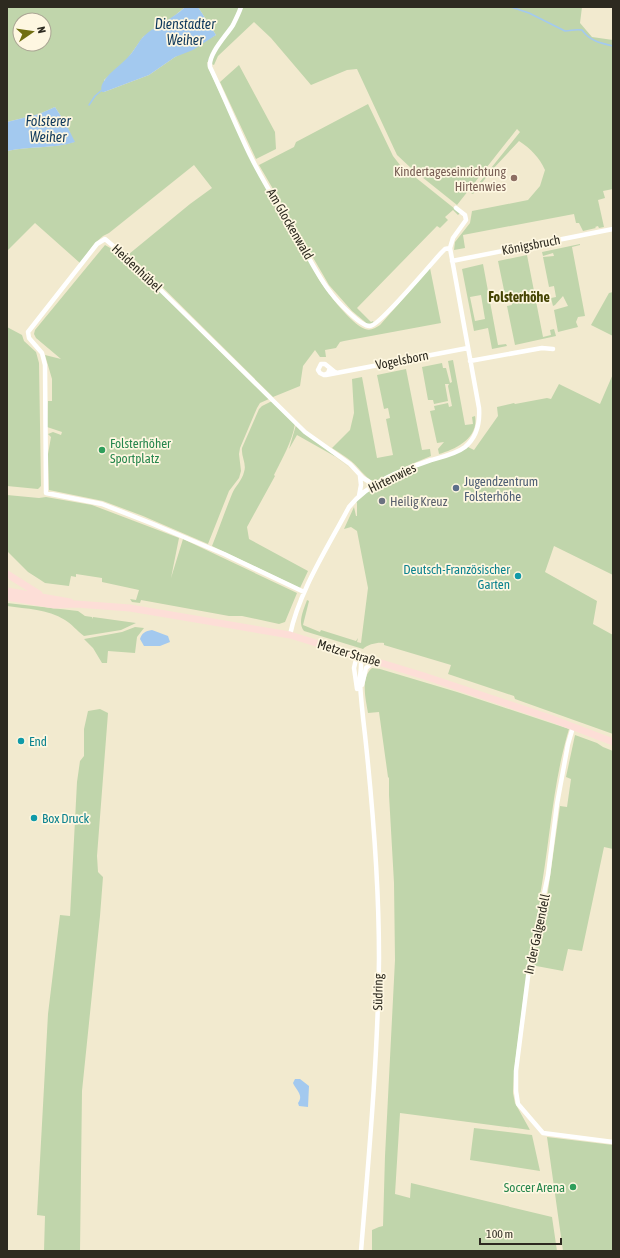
<svg xmlns="http://www.w3.org/2000/svg" width="620" height="1258" font-family="'Asap Condensed',sans-serif">
<rect width="100%" height="100%" fill="#f2eacf"/>
<path fill="#c0d5ab" fill-rule="evenodd" d="M7,7H185L173,17L143,37L126,61L104,80V92L149,75L175,57L216,35L198,7H582L580,23L592,37L613,40V189L603,191L605,198L598,200L604,227L599,228L598,226L595,227L596,228L583,231L579,223H576L574,214L463,235L465,248L454,250L455,242L470,223L472,211L528,200L540,186L545,170C539,157 531,149 519,141L492,170L473,194L471,193L520,132L517,129L457,205L412,169L397,155L357,69L347,70L311,85L271,38L254,22L218,56L214,65L207,62L208,67L245,148L320,281C328,293 351,324 365,329C371,331 375,328 380,325L430,268L441,323L344,341L340,342L336,348L325,350L326,357H320L315,350L303,366L300,386L273,397L129,254L190,204L212,188L194,165L109,233L103,236L95,243L80,263L35,223L7,251V151C29,146 52,149 74,142L66,124L55,107L39,114L7,122ZM20,20H44V44H20Z
M239,65L275,132L276,149L256,159L220,82Z
M368,104L393,156L400,165L460,213L458,215L453,210L445,217L448,220L440,228L437,226L357,308L371,322L373,321L374,323L367,324L364,321L352,311L329,285L259,165L294,147L296,142Z
M580,244V245L572,247L585,316L578,317L576,322L578,327L558,332L554,310L568,306L563,296L555,305L553,306L551,298L556,297L554,286L549,287L543,257L554,256L553,253L543,256L542,252Z
M105,245L119,253L133,265L269,399L260,403L257,408L240,448L239,454L241,471L239,478L229,491L208,544L143,516L103,501L49,490L48,454L51,437L48,434L53,432L61,435L62,432L47,427L48,401H52V379L45,355L61,359L36,338L34,334L35,330Z
M527,255L543,337L551,335L550,330L554,329L556,336L515,345L507,306L512,305L510,295H505L498,261Z
M483,264L498,345L506,344L507,346L492,349L488,328L474,331L462,269ZM481,295L485,319L475,321L470,297Z
M613,292V336L591,325L609,293Z
M7,327L22,335L24,341L36,352L39,363L41,486L38,489L7,486Z
M453,360L465,425L473,424L472,417L475,416C479,438 456,449 439,454L438,449L444,442L437,443L430,411L435,410L434,406L448,403L449,407L452,406L448,386L449,384H445L448,401L434,404L433,400H428L422,367L442,363L443,368H446L450,383L452,382L448,361Z
M406,369L422,450L430,449L431,456L407,466L374,482C363,476 360,468 351,461C345,456 338,452 332,448L350,430L354,413L352,379L362,377L377,458L393,455L386,419L390,418L388,408L384,409L377,375Z
M613,374V575L554,546L545,572L597,601L593,624L613,635V734L515,699L514,696L448,674L451,665L384,645V643C378,642 368,644 363,649L304,631C297,623 304,609 307,600L309,601L303,625L320,632L321,630L356,641L358,638L357,642L361,643L368,588L357,531L351,527L344,529L354,507L356,516H357V503L355,500L386,480L466,446L474,450L498,416L497,407L514,403L515,404L547,398L551,399L559,384L600,404Z
M272,401L295,424C292,442 282,459 274,475L275,476L247,527L249,539L308,571L300,588L212,546C219,529 225,511 232,494C235,486 242,481 244,472C247,464 241,457 242,448L259,409L262,406Z
M296,425L354,471L336,457L297,435L289,449Z
M7,495L39,498L46,497L92,505L179,538L171,578L183,539L297,593L285,622L279,624L242,616H229L141,600L140,603L132,602L130,599L136,600L139,590L102,582V578L76,574V577L71,576L69,586L45,583L39,579L28,572L7,551Z
M7,603L78,611L85,616L92,617V619L93,617L136,623L121,630L84,636C77,631 72,624 65,620C47,609 27,609 7,606Z
M135,627L144,628L137,637L135,653L108,651L107,663H102L93,648L84,639L122,632Z
M372,668L380,669L457,692L569,729C552,785 550,844 539,901H541L525,986L514,1072L513,1093L515,1103L530,1130L400,1113L395,1194L410,1198L411,1183L552,1217L557,1251H372V1230L379,1227L383,1226L385,1156L395,960L394,883L389,795V778L388,777L379,712L368,713C366,700 360,678 372,668Z
M100,709L108,713L97,856L98,872L103,877L100,916L82,1091L80,1251H44L45,1216L37,1215L48,1014L60,915L70,916L77,782L80,761L84,756V729L88,711Z
M575,735L597,743L603,747L613,751V849L604,847L582,951L568,949L563,971L531,965L547,898L560,806L567,807L571,779L566,777Z
M474,1128L532,1135L540,1171L470,1160Z
M547,1137L613,1145V1251H563Z"/>
<path fill="#a3c9ef" d="M185,7H198L216,35L193,50L175,57L149,75L104,92H102C97,80 122,65 129,56C135,50 138,42 144,36C156,25 173,19 185,7Z
M55,107L66,124L75,142C53,149 29,146 7,151V122L39,114Z
M152,630L168,636L170,642L160,646H144L140,639C142,633 145,631 152,630Z
M295,1079H300L309,1086L308,1107L299,1106L298,1103C304,1095 296,1090 293,1083Z"/>
<g fill="none" stroke-linecap="round" stroke-linejoin="round">
<path stroke="#a3c9ef" stroke-width="1.5" d="M511,7L529,13L565,31C572,31 573,29 582,30C590,41 600,43 613,46
M89,105L95,96L102,90"/>
<path stroke="#fff" stroke-width="4.5" d="M241,7C239,13 236,19 233,25C226,36 208,54 210,67C224,96 236,126 250,155C264,184 282,211 298,239C309,257 318,277 331,293C337,301 361,327 370,326C379,326 431,264 441,253L445,249L450,248
M452,261L613,229
M470,361L542,348L553,349
M330,368L328,373L324,375L320,373L318,370L321,364H325L336,373
M326,375L468,348
M359,496L361,485L360,476
M304,592L224,554L153,524L102,504L46,493L45,365L42,353L29,338L28,332L97,244L105,239L130,260L179,308L305,432L350,464L363,478L371,483L377,484
M290,635C299,591 328,547 349,507C369,482 402,470 431,460C442,457 456,454 465,447C477,437 480,422 479,408L450,248L453,238L466,220L465,215L456,208
M357,655L354,668L357,689
M360,656C363,665 359,675 360,683C361,700 363,718 365,735C373,809 379,883 379,958C378,1056 369,1154 361,1251
M362,685L366,668L374,661
M573,727L568,744L557,804L548,875L530,961L516,1071V1091L518,1104L543,1133L613,1142"/>
<path stroke="#fdded7" stroke-width="7" d="M7,574L39,594
M7,591L70,602
M7,597L54,605L76,604L130,608L290,635L424,676L550,718L613,742"/>
</g>
<circle fill="#8d6e63" stroke="#fef7e1" stroke-width="1.5" cx="514" cy="178" r="4"/>
<g fill="#2e9e5b" stroke="#fef7e1" stroke-width="1.5">
<circle cx="102" cy="450" r="4"/>
<circle cx="573" cy="1187" r="4"/>
</g>
<circle fill="#5c6f8a" stroke="#fef7e1" stroke-width="1.5" cx="456" cy="488" r="4"/>
<circle fill="#6b7280" stroke="#fef7e1" stroke-width="1.5" cx="382" cy="501" r="4"/>
<g fill="#0f9aa8" stroke="#fef7e1" stroke-width="1.5">
<circle cx="518" cy="576" r="4"/>
<circle cx="21" cy="741" r="4"/>
<circle cx="34" cy="818" r="4"/>
</g>
<g text-anchor="middle" dominant-baseline="central" stroke-width="3.5" stroke-linejoin="round" paint-order="stroke">
<g font-size="13" fill="#785e54" stroke="#fef7e1" text-anchor="end">
<text x="506" y="171">Kindertageseinrichtung<tspan x="506" dy="15">Hirtenwies</tspan></text>
</g>
<g font-size="13" fill="#2d2a20" stroke="#fef7e1">
<text transform="translate(290 224) rotate(60)">Am Glockenwald</text>
<text transform="translate(531 245) rotate(-11)">Königsbruch</text>
<text transform="translate(137 268) rotate(43)">Heidenhübel</text>
<text transform="translate(402 360) rotate(-11)">Vogelsborn</text>
<text transform="translate(392 478) rotate(-26)">Hirtenwies</text>
<text transform="translate(349 653) rotate(17)">Metzer Straße</text>
<text transform="translate(537 934) rotate(-78)">In der Galgendell</text>
<text transform="translate(378 992) rotate(-89)">Südring</text>
</g>
<g font-size="13" fill="#27864d" stroke="#fef7e1" text-anchor="start">
<text x="110" y="443">Folsterhöher<tspan x="110" dy="15">Sportplatz</tspan></text>
<text x="565" y="1187" text-anchor="end">Soccer Arena</text>
</g>
<g font-size="13" fill="#4e5e75" stroke="#fef7e1" text-anchor="start">
<text x="464" y="481">Jugendzentrum<tspan x="464" dy="15">Folsterhöhe</tspan></text>
</g>
<g font-size="13" fill="#5b616d" stroke="#fef7e1" text-anchor="start">
<text x="390" y="501">Heilig Kreuz</text>
</g>
<g font-size="13" fill="#0d838f" stroke="#fef7e1" text-anchor="start">
<text x="510" y="569" text-anchor="end">Deutsch-Französischer<tspan x="510" dy="15">Garten</tspan></text>
<text x="29" y="741">End</text>
<text x="42" y="818">Box Druck</text>
</g>
<g font-size="14" font-style="italic" fill="#0e385c" stroke="#fef7e1">
<text x="185" y="24">Dienstadter<tspan x="185" dy="16">Weiher</tspan></text>
<text x="48" y="121">Folsterer<tspan x="48" dy="16">Weiher</tspan></text>
</g>
<g font-size="14" font-weight="bold" fill="#454403" stroke="#fef7e1">
<text x="519" y="297">Folsterhöhe</text>
</g>
</g>
<rect width="620" height="1258" fill="none" stroke="#2d2a20" stroke-width="16"/>
<g transform="translate(32 32) rotate(77)"><circle r="19" fill="#fef7e1" stroke="#aaa594"/>
<path d="M0-3L7 15L0 10L-7 15Z" fill="#706e10"/>
<text y="-6" font-size="11" font-weight="bold" text-anchor="middle" fill="#2d2a20">N</text>
</g>
<path d="M480 1238v6h81v-6" fill="none" stroke="#2d2a20" stroke-width="2"/>
<text x="486" y="1238" font-size="12" fill="#2d2a20" stroke="#fef7e1" stroke-width="3" paint-order="stroke">100 m</text>
</svg>
